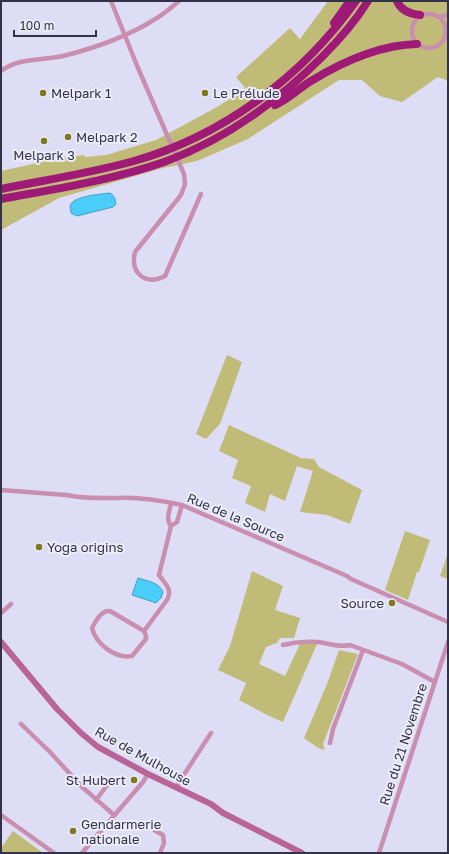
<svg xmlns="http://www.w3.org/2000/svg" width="449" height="854" font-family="'Golos Text',sans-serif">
<rect width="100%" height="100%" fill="#dddef5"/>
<path fill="#c1bb78" d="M328,1H448V81L438,77L402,102L380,96L362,80H339L248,139L197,161L163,168L59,198L1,230V171L60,158L84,155L85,157L106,155L156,140L217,107L246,89L236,77L290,28L300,39Z
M227,355L242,362L220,424L206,439L196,434Z
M229,425L301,458L314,459L319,467L362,490L350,524L327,515L300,512L313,471L297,466L285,501L270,494L265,512L245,503L251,486L232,478L238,460L219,451Z
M405,531L430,540L419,572H417L408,600L385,590Z
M448,553V579L440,576Z
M252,571L283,586L275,610L300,618L294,638H280L277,643L266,647L259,664L285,676L300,644H317L283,722L267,715L239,700L246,683L218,670L230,646Z
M339,650L358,654L323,744L325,750L318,748L304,738L327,684Z
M13,831L43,853H2L1,852V848Z"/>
<path fill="#4bcdf9" stroke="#449ec4" d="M110,193C115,196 115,199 116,204L113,207L77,216L71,213C71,211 70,208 70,206C72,196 102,194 110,193Z
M138,578C147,581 159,582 163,592L161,598L156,603L132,595Z"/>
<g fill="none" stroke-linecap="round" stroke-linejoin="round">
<path stroke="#c98eb0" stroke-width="4.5" d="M111,1L138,68L184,174L185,184L181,195L135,252C130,273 145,286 165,276L201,194
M412 31a17 17 0 1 1 34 0a17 17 0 1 1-34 0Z
M439,17L448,15
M1,71C19,57 42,61 63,56C95,48 129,36 157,18C165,13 172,7 179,1
M1,490L66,495C83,499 100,498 118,498C137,497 163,501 182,505L347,576L351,579L448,622
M171,526C165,519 170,510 171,503
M1,613L11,604
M144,631L146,636V639L132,656C115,659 96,644 92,628C96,621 101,610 110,611L144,631L167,600C173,589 165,584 159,575L171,526L177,522L182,505
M283,645C295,642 305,641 318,642C329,643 339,648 350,645L402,664L435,682
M21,724L50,752L81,786L114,815
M330,743L333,729L363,650
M176,787L211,733
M96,800L108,784
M1,815L54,853
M154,830L163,835L164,843L160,853
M82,853L143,782L148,774
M379,853L448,642"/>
<path stroke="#b96498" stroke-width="6" d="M1,642L57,709L81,733L98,747L148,774L211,804L223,813L302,853"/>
<path stroke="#9f1a77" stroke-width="8" d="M397,1C401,11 410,14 420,15
M334,23L349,2
M275,105C288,100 299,88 311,81C342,62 381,45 417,44
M1,189C45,180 91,173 134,161C223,136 303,76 356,1
M1,199C54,189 113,180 164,162C225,140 276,103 322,57C339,40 355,22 368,1"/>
</g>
<g fill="#80781c" stroke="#ececf8" stroke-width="1.5">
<circle cx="43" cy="93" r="4"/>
<circle cx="205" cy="93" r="4"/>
<circle cx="68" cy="137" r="4"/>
<circle cx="44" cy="141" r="4"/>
<circle cx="39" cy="547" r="4"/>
<circle cx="392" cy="603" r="4"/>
<circle cx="134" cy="780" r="4"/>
<circle cx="73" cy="831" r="4"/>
</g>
<g text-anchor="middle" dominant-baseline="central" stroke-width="4" stroke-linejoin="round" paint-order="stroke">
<g font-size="13" fill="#323249" stroke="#ececf8" text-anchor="start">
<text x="51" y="93">Melpark 1</text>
<text x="213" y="93">Le Prélude</text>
<text x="76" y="137">Melpark 2</text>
<text x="44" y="155" text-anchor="middle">Melpark 3</text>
<text x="47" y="547">Yoga origins</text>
<text x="384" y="603" text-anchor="end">Source</text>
<text x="126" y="780" text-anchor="end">St Hubert</text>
<text x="81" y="824">Gendarmerie<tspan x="81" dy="15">nationale</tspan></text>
</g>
<g font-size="13" fill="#323249" stroke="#ececf8">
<text transform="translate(236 517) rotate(23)">Rue de la Source</text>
<text transform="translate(403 744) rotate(-72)">Rue du 21 Novembre</text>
<text transform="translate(143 756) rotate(29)">Rue de Mulhouse</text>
</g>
</g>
<rect width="449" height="854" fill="none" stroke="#323249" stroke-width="4"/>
<path d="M14 30v6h82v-6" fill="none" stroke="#323249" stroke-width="2"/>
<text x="20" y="30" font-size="12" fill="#323249" stroke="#ececf8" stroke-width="3" paint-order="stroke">100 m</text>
</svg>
